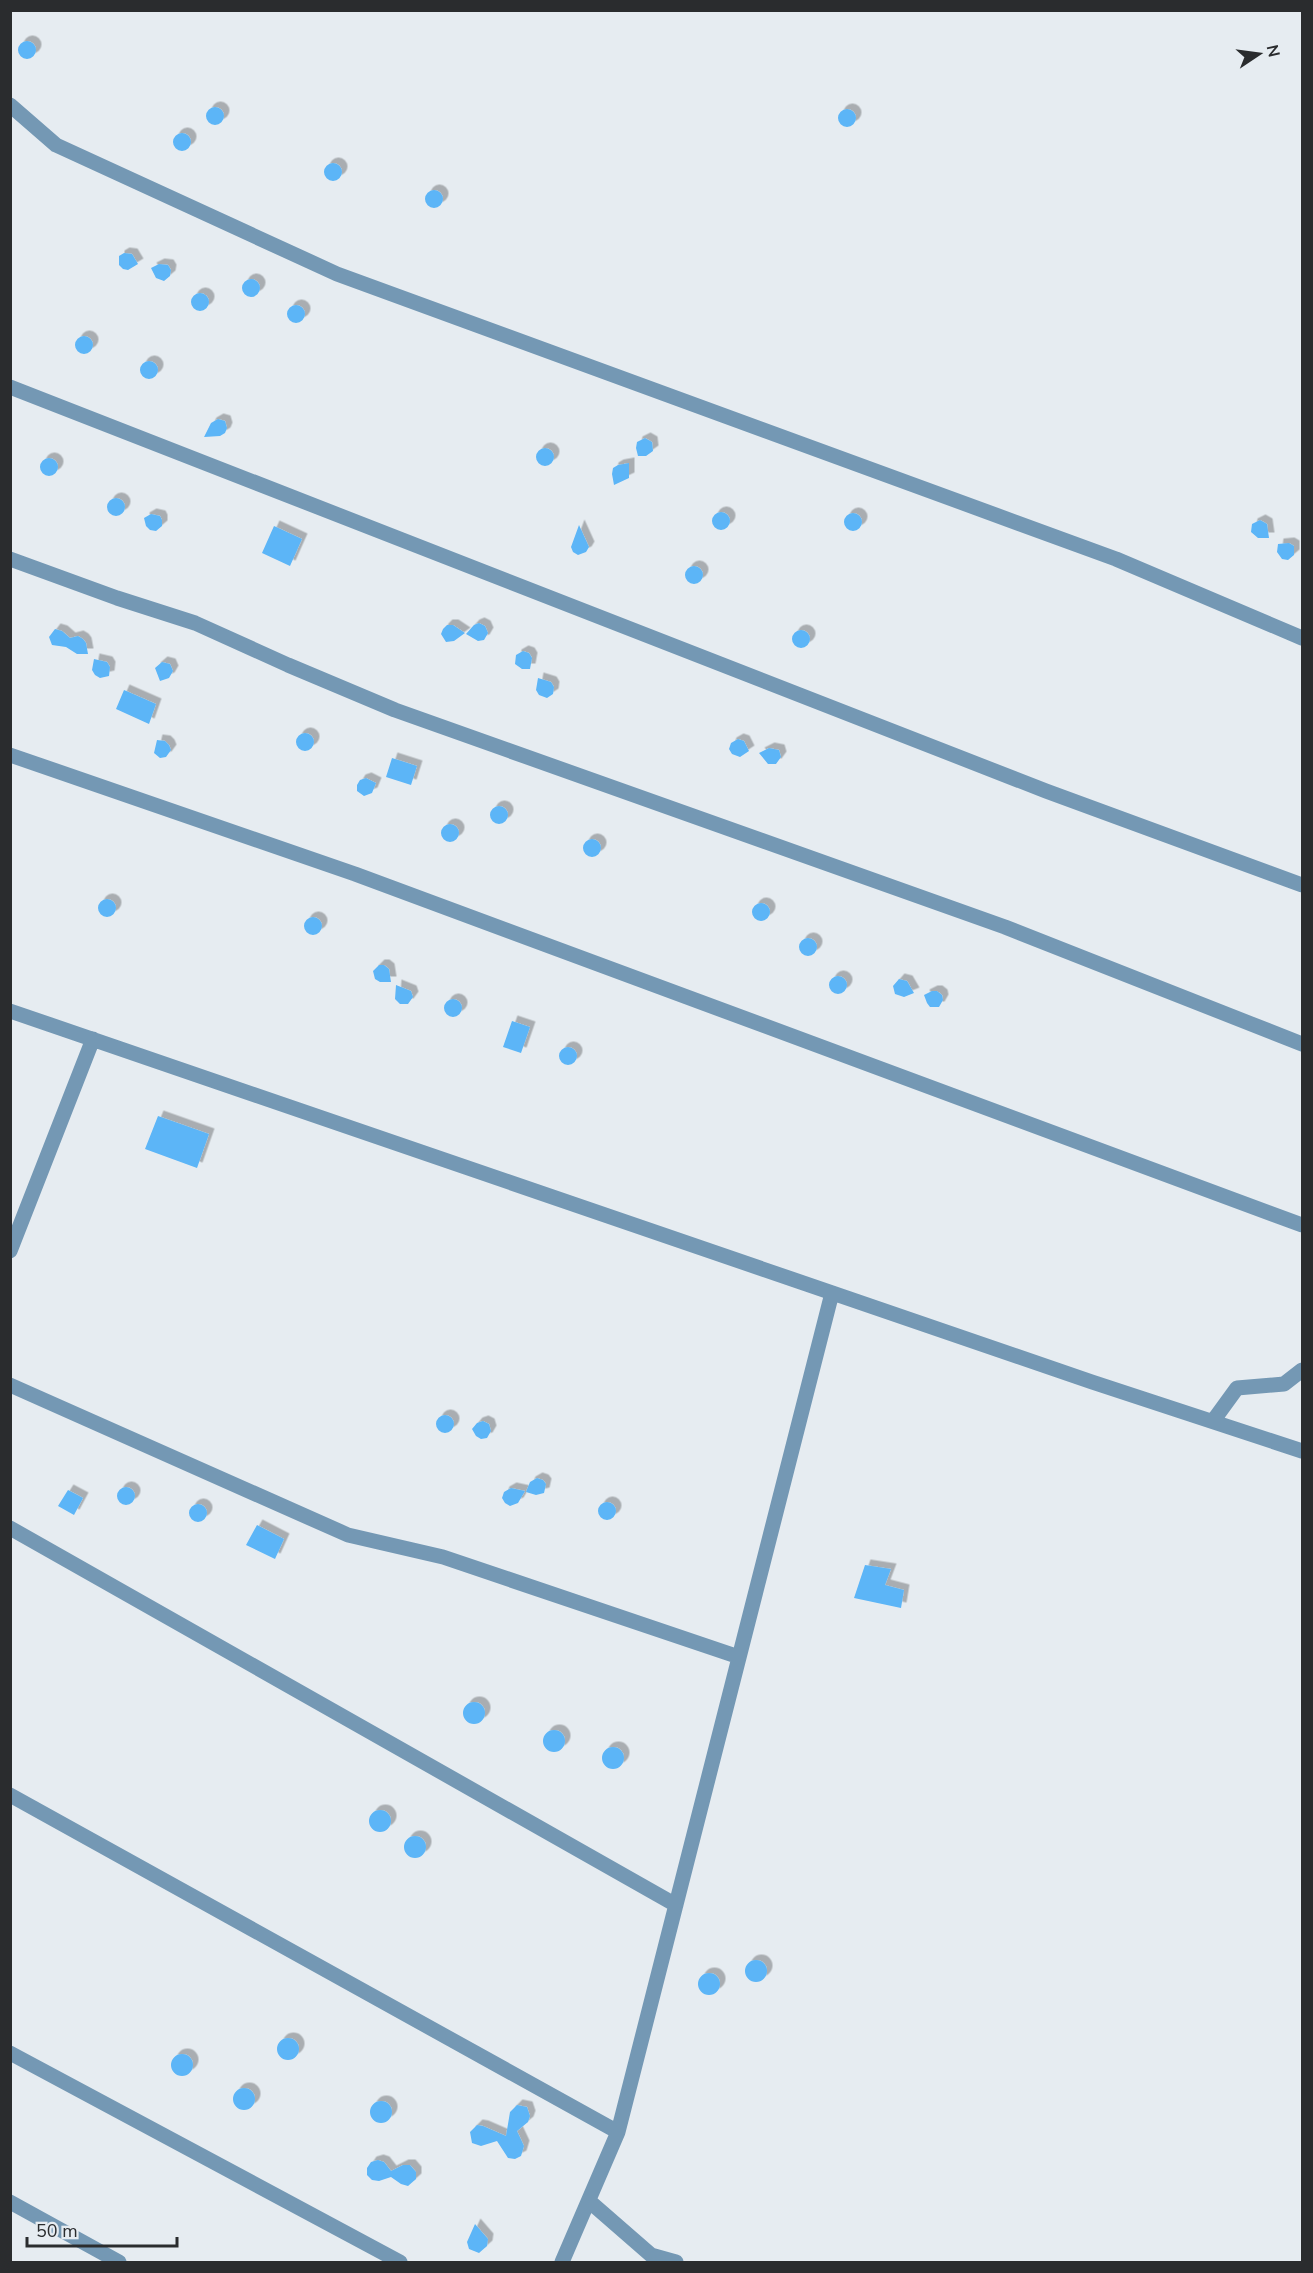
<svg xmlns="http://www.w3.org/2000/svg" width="1313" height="2273" font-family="'Nunito Sans',sans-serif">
<defs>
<filter id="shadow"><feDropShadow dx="5.5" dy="-5.5" stdDeviation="0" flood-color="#0004"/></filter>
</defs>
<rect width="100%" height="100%" fill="#e6ecf1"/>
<path fill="#5cb5f7" filter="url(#shadow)" d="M18 50a9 9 0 1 1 18 0a9 9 0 1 1-18 0Z
M206 116a9 9 0 1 1 18 0a9 9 0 1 1-18 0Z
M838 118a9 9 0 1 1 18 0a9 9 0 1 1-18 0Z
M173 142a9 9 0 1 1 18 0a9 9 0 1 1-18 0Z
M324 172a9 9 0 1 1 18 0a9 9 0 1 1-18 0Z
M425 199a9 9 0 1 1 18 0a9 9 0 1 1-18 0Z
M124,253L132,254L138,264L128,270L123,269L119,265V256Z
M159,264L168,265L171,270L170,276L164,281L156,278L151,268Z
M242 288a9 9 0 1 1 18 0a9 9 0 1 1-18 0Z
M191 302a9 9 0 1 1 18 0a9 9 0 1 1-18 0Z
M287 314a9 9 0 1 1 18 0a9 9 0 1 1-18 0Z
M75 345a9 9 0 1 1 18 0a9 9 0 1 1-18 0Z
M140 370a9 9 0 1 1 18 0a9 9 0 1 1-18 0Z
M218,419L225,421L227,428L225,433L220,436L204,437L211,423Z
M645,438L652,442L653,451L646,456H638L636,448L637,442Z
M536 457a9 9 0 1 1 18 0a9 9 0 1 1-18 0Z
M40 467a9 9 0 1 1 18 0a9 9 0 1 1-18 0Z
M629,463V478L614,485L612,474L613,468L618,465Z
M107 507a9 9 0 1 1 18 0a9 9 0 1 1-18 0Z
M712 521a9 9 0 1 1 18 0a9 9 0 1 1-18 0Z
M844 522a9 9 0 1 1 18 0a9 9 0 1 1-18 0Z
M151,514L160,516L162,520V526L156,531L150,530L146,526L144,518Z
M1260,520L1267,524L1269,538H1258L1251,532L1252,524Z
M579,525L589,547L586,552L578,555L573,552L571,547Z
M274,526L302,539L290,566L262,553Z
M1289,543L1294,546V555L1288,560L1282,559L1277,552L1278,544Z
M685 575a9 9 0 1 1 18 0a9 9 0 1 1-18 0Z
M479,623L485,626L488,633L484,640L478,641L466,634L474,625Z
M447,625H453L465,633L454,641L446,642L441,634L443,629Z
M55,629L62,631L70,638L78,636L83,639L86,643L88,654H77L66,647L52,645L49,637Z
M792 639a9 9 0 1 1 18 0a9 9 0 1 1-18 0Z
M523,651L529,653L532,658L530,669H522L515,664L516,655Z
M94,659L107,662L110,667L109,676L100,678L95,675L92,670Z
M162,662L170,664L173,671L169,678L160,681L155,668Z
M538,678L551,682L554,687L553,694L547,698L539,695L536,690Z
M124,690L156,704L149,724L116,709Z
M296 742a9 9 0 1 1 18 0a9 9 0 1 1-18 0Z
M738,739L744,741L749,751L740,757L732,754L729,749L731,743Z
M157,740L165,741L169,745L171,750L166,757L160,758L154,753Z
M769,748L779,750L781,757L776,764H768L759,753Z
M392,758L417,766L411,785L386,777Z
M366,778L376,783L372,793L364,796L357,791V785L360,780Z
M490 815a9 9 0 1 1 18 0a9 9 0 1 1-18 0Z
M441 833a9 9 0 1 1 18 0a9 9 0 1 1-18 0Z
M583 848a9 9 0 1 1 18 0a9 9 0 1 1-18 0Z
M98 908a9 9 0 1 1 18 0a9 9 0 1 1-18 0Z
M752 912a9 9 0 1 1 18 0a9 9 0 1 1-18 0Z
M304 926a9 9 0 1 1 18 0a9 9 0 1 1-18 0Z
M799 947a9 9 0 1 1 18 0a9 9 0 1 1-18 0Z
M379,965H384L389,969L391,982H380L375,979L373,971Z
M829 985a9 9 0 1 1 18 0a9 9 0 1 1-18 0Z
M899,979L907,981L914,993L904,997L895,994L893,986Z
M396,985L411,991L413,997L408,1004H400L395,999Z
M932,991H937L942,995L943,1000L939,1007H930L927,1003L924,995Z
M444 1008a9 9 0 1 1 18 0a9 9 0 1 1-18 0Z
M512,1021L530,1027L521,1053L503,1047Z
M559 1056a9 9 0 1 1 18 0a9 9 0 1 1-18 0Z
M158,1116L209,1134L197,1168L145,1149Z
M436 1424a9 9 0 1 1 18 0a9 9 0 1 1-18 0Z
M483,1421L489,1424L491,1431L487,1438L481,1439L476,1436L472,1429L477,1423Z
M537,1478L543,1480L546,1484L544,1493L536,1495L526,1492L530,1482Z
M117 1496a9 9 0 1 1 18 0a9 9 0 1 1-18 0Z
M511,1488L525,1491L518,1503L510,1506L505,1503L502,1498L504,1492Z
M68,1490L83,1498L74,1515L58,1506Z
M598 1511a9 9 0 1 1 18 0a9 9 0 1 1-18 0Z
M189 1513a9 9 0 1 1 18 0a9 9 0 1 1-18 0Z
M257,1525L284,1539L275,1559L246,1545Z
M865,1565L891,1569L885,1585L904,1590L901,1608L854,1598Z
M463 1713a11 11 0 1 1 22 0a11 11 0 1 1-22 0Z
M543 1741a11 11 0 1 1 22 0a11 11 0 1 1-22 0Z
M602 1758a11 11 0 1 1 22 0a11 11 0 1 1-22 0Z
M369 1821a11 11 0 1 1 22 0a11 11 0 1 1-22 0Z
M404 1847a11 11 0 1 1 22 0a11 11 0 1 1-22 0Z
M745 1971a11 11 0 1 1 22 0a11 11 0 1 1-22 0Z
M698 1984a11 11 0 1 1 22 0a11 11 0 1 1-22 0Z
M277 2049a11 11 0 1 1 22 0a11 11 0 1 1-22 0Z
M171 2065a11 11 0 1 1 22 0a11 11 0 1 1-22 0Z
M233 2099a11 11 0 1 1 22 0a11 11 0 1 1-22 0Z
M370 2112a11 11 0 1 1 22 0a11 11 0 1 1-22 0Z
M517,2105L527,2107L530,2116L528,2122L517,2131L524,2146L521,2156L515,2159L508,2158L497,2141L481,2146L472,2143L470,2132L477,2125L483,2126L506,2136L510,2112Z
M378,2160L384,2162L391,2171L403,2165H410L416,2172V2179L408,2186L401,2184L391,2177L379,2181L372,2180L367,2175V2168L371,2162Z
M475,2224L488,2239L487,2246L479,2253L469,2249L467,2242Z"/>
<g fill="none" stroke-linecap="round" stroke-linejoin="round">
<path stroke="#7498b4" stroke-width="15" d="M10,105L56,145L337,274L1116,559L1302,638
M10,387L1046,791L1302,885
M10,559L117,598L195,623L288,665L395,710L1005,927L1302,1044
M10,755L355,874L1302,1225
M10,1011L1092,1382L1302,1451
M10,1251L93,1039
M10,1385L348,1535L443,1557L739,1657
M1213,1421L1237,1388L1284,1384L1302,1370
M10,1528L676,1905
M10,1795L618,2132
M10,2053L400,2262
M589,2201L651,2255L676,2262
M10,2202L119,2262
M562,2262L618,2132L832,1293"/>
</g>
<rect width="1313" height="2273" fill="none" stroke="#2a2c2e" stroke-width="24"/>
<g transform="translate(1259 54) rotate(77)" stroke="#e6ecf1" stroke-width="4.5" paint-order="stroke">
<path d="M0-4.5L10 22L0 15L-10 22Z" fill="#2a2c2e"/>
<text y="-9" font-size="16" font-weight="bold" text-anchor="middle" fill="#2a2c2e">N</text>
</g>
<path d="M27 2237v9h150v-9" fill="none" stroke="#2a2c2e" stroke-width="3"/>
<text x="36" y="2237" font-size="18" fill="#2a2c2e" stroke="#e6ecf1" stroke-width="4.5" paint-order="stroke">50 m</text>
</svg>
